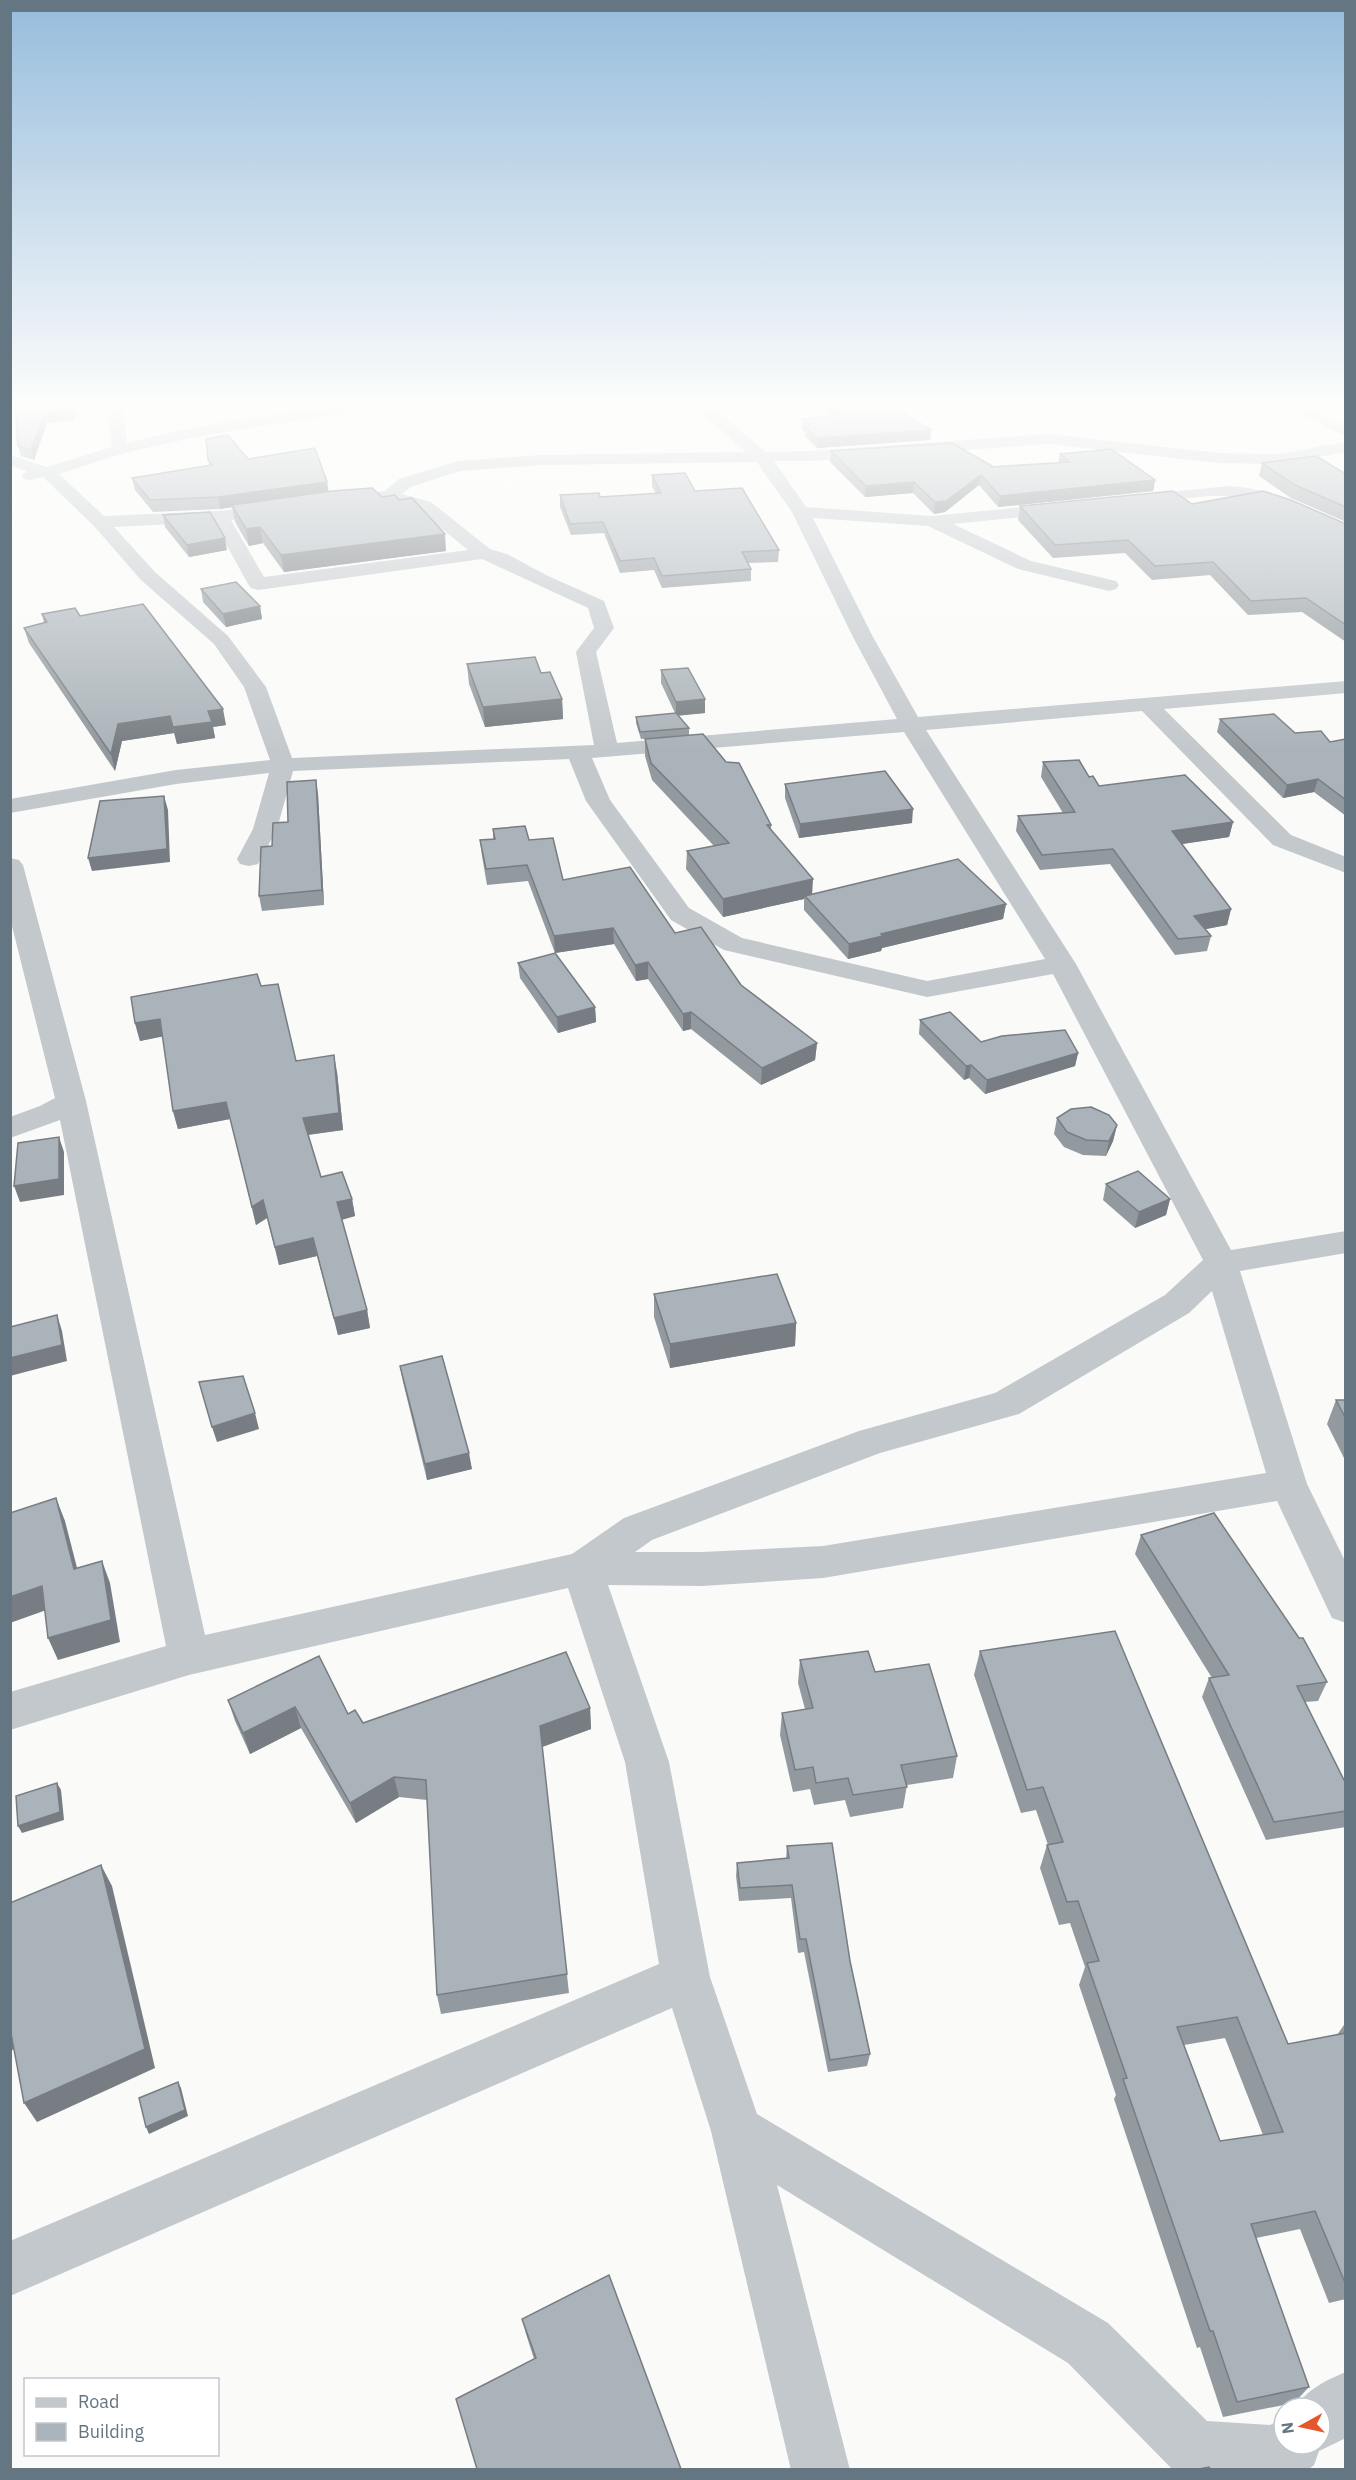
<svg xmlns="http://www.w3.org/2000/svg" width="1356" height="2480" font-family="'IBM Plex Sans',sans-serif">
	<rect width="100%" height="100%" fill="#fafaf8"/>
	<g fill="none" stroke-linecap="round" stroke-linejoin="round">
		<!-- minor -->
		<g fill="#c3c8cc" fill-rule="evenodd">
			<path d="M 106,404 L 122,404 L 127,443 C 215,422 305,404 395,404 L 388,409 C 301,420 214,431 129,452 C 105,458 82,467 59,474 L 104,516 L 220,511 L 277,503 L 283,504 L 286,508 L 283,512 L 231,520 L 264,577 L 468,550 L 419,510 L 389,501 L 370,501 L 367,497 L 370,493 L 385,491 L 399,479 L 458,461 L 541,455 L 746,452 L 691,404 L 708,404 L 766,452 L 811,451 L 1048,434 L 1219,453 L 1278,454 L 1346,442 L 1346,452 L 1278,464 L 1219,463 L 1048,444 L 811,461 L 774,461 L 806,507 L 932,516 L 1064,503 L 1070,504 L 1073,508 L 1070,512 L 1064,513 L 953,524 L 1031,561 L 1116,581 L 1119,585 L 1116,589 L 1109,591 L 1018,569 L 928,526 L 813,518 L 873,637 L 918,717 L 1346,681 L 1346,693 L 1164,709 L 1291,835 L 1346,857 L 1346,873 L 1273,845 L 1142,711 L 926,730 L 1076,964 L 1231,1250 L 1346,1231 L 1346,1253 L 1240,1271 L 1307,1484 L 1346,1563 L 1346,1623 L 1332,1618 L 1277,1501 L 823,1578 L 702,1586 L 608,1585 L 669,1762 L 710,1977 L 757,2114 L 1108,2323 L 1207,2421 L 1270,2425 L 1284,2418 L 1284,2444 L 1320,2444 L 1320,2408 L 1297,2408 C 1304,2390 1329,2379 1346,2372 L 1346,2438 L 1319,2451 L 1314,2465 L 1308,2470 L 1173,2470 L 1068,2363 L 777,2185 L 850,2470 L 791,2470 L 711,2131 L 672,2008 L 10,2296 L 10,2241 L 659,1964 L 625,1762 L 568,1588 L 189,1675 L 10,1730 L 10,1692 L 166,1646 L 60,1120 L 10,1138 L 10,1117 L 40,1106 L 55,1098 L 10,918 L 10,858 L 19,860 L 23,865 L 86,1101 L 205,1635 L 572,1554 L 624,1518 L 859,1431 L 995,1393 L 1165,1295 L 1203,1260 L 1053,974 L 927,997 L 724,950 L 671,920 L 586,801 L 569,759 L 293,771 L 277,829 L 258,864 L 249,866 L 240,864 L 237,859 L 253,829 L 269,773 L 176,784 L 10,813 L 10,799 L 176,770 L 270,760 L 244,687 L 214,644 L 141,580 L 94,526 L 43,477 L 30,480 L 24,479 L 22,475 L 27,471 L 10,466 L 10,455 L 47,467 L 112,447 ZM 757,462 L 792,512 L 853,637 L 897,719 L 617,743 L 596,652 L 614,628 L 604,601 L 546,575 L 507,554 L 490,549 L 431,502 L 402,494 L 411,487 L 460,471 L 541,465 ZM 214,522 L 248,584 L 251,588 L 258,590 L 482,559 L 588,608 L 594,628 L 576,652 L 594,745 L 292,758 L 266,687 L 228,636 L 155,572 L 114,527 ZM 904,732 L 1045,959 L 927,981 L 742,938 L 689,908 L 610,800 L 592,758 ZM 1212,1291 L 1266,1473 L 823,1546 L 702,1552 L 635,1552 L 652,1540 L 880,1453 L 1019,1414 L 1189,1313 Z"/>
			<path d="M 1281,404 L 1301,404 L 1346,426 L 1346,437 Z"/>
			<path d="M 1229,486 C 1271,488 1308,507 1346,525 L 1346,537 C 1317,530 1290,510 1261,501 C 1222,489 1176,501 1137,505 L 1131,504 L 1128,500 L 1131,496 L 1137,495 Z"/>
		</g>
	</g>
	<!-- wall -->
	<g fill="#929a9f" fill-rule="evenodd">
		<path d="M 15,404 L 79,415 L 74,415 L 75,420 L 47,423 L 34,460 L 21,456 L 18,446 Z"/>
		<path d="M 817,404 L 887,404 L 899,414 L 931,430 L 930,440 L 817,448 L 805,436 L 805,432 L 802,429 L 802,419 L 832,416 Z"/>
		<path d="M 206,439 L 248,459 L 328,492 L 446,551 L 284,572 L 263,543 L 249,546 L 235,522 L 232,507 L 220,509 L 153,512 L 135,490 L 132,478 L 209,465 Z"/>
		<path d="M 831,451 L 992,466 L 991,467 L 1058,463 L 1060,454 L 1155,480 L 1153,491 L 998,507 L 979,485 L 945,512 L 934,514 L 913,493 L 865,497 L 830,462 Z"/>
		<path d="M 1262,463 L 1346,472 L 1346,522 L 1291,498 L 1259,476 Z"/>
		<path d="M 652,475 L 695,491 L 779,550 L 778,562 L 748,563 L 751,569 L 751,581 L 662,588 L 654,570 L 620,573 L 604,533 L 571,535 L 560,507 L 560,495 L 600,497 L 656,494 L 652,486 Z"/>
		<path d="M 1192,504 L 1346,524 L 1346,642 L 1302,612 L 1248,615 L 1210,575 L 1152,580 L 1125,553 L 1053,558 L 1018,520 L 1020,506 Z"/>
		<path d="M 163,515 L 227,550 L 189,557 L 165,527 Z"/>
		<path d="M 201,589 L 260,606 L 262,619 L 226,627 L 203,602 Z"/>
		<path d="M 42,614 L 80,616 L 226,725 L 213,727 L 215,738 L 177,744 L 174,733 L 122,741 L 115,771 L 29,643 L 24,628 L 44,623 Z"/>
		<path d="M 467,664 L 541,673 L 562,699 L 563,719 L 485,727 L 469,684 Z"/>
		<path d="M 661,670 L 705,699 L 705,713 L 678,715 L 689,728 L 689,735 L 641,739 L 636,723 L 636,717 L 675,713 L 661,683 Z"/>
		<path d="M 1220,719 L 1295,733 L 1330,742 L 1346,739 L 1346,816 L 1314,792 L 1283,798 L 1217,732 Z"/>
		<path d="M 645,739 L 771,825 L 771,831 L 812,894 L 1006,904 L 1003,919 L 882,948 L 881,951 L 848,959 L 804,910 L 804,899 L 723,917 L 686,869 L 687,851 L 714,846 L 652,780 L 645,756 Z"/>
		<path d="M 1043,762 L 1089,777 L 1099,786 L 1233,822 L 1229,837 L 1182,844 L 1231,909 L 1227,925 L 1205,929 L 1211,936 L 1207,951 L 1175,955 L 1110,864 L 1040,870 L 1016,831 L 1018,816 L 1063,813 L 1041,777 Z"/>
		<path d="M 785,784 L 912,823 L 799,838 L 785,798 Z"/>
		<path d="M 318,794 L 324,905 L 262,911 L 259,896 L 272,846 Z"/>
		<path d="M 493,829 L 529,840 L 563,880 L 675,933 L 741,985 L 817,1043 L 815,1060 L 761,1085 L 691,1029 L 683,1031 L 648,979 L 636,981 L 614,944 L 555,953 L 528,881 L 487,885 L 482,856 L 480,840 L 493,839 Z"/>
		<path d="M 518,963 L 595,1007 L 596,1022 L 558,1033 L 520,978 Z"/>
		<path d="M 261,986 L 296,1061 L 337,1072 L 343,1130 L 308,1135 L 321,1177 L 352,1199 L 355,1216 L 342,1220 L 367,1310 L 370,1328 L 338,1335 L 317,1256 L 279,1265 L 267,1218 L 256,1225 L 230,1119 L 178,1129 L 173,1111 L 163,1036 L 140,1041 L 135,1023 Z"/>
		<path d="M 920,1020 L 981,1042 L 1078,1053 L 1075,1066 L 985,1094 L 969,1078 L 964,1080 L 919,1034 Z"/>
		<path d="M 1057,1118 L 1117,1125 L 1113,1141 L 1106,1156 L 1083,1155 L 1064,1147 L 1054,1134 Z"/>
		<path d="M 1106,1184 L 1170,1199 L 1166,1215 L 1135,1228 L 1103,1200 Z"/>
		<path d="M 654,1294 L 796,1323 L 795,1346 L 670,1368 L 654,1317 Z"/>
		<path d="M 400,1366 L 472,1469 L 427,1480 L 403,1382 Z"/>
		<path d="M 1336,1400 L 1346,1400 L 1346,1462 L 1327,1424 Z"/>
		<path d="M 1141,1535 L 1327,1682 L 1318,1701 L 1305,1702 L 1346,1784 L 1346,1827 L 1266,1840 L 1202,1697 L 1209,1678 L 1212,1678 L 1135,1554 Z"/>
		<path d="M 980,1651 L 1288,2044 L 1337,2035 L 1346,2022 L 1346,2299 L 1329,2303 L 1300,2229 L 1256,2238 L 1309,2387 L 1294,2403 L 1223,2417 L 1200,2347 L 1197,2348 L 1114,2099 L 1116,2095 L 1079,1985 L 1085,1967 L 1070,1923 L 1059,1925 L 1040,1868 L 1047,1845 L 1048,1845 L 1036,1810 L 1021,1813 L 974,1675 ZM 1225,2038 L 1263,2135 L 1220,2141 L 1184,2045 Z"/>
		<path d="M 800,1660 L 875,1672 L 957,1756 L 953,1778 L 907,1785 L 903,1808 L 850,1817 L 845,1800 L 814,1805 L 810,1789 L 793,1792 L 780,1735 L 782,1713 L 805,1709 L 798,1683 Z"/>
		<path d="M 228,1700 L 348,1714 L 363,1723 L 590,1708 L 591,1729 L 542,1747 L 569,1993 L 441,2014 L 437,1995 L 427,1800 L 399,1797 L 356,1823 L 301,1728 L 250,1754 L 235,1721 Z"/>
		<path d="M 787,1846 L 850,1961 L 870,2054 L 867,2066 L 828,2072 L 804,1952 L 798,1953 L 791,1898 L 739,1901 L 736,1876 L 737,1863 L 786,1859 Z"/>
		<path d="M 522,2319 L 681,2469 L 534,2359 L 526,2334 Z"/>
	</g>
	<!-- shaded-wall -->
	<g fill="#777d82">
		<path d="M 77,404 L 79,415 L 74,415 L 75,420 L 47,423 L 34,460 L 31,450 L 45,413 Z"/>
		<path d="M 931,430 L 930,440 L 817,448 L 817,438 Z"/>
		<path d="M 981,475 L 979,485 L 945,512 L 934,514 L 935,502 Z"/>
		<path d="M 1155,480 L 1153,491 L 998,507 L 1000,496 Z"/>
		<path d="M 327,482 L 329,493 L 220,509 L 218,497 Z"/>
		<path d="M 914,482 L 913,493 L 865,497 L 866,486 Z"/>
		<path d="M 260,527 L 263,543 L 249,546 L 246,529 Z"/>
		<path d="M 445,534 L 446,551 L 284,572 L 281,555 Z"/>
		<path d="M 225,538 L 227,550 L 189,557 L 187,545 Z"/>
		<path d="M 260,606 L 262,619 L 226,627 L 223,614 Z"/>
		<path d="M 562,699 L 563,719 L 485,727 L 483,707 Z"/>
		<path d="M 705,699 L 705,713 L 676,716 L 676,702 Z"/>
		<path d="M 223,709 L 226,725 L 213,727 L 215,738 L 177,744 L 173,727 L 208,711 Z"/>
		<path d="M 170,716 L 174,733 L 122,741 L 115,771 L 111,754 L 118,724 Z"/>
		<path d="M 1318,779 L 1314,792 L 1283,798 L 1287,785 Z"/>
		<path d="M 316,780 L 318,794 L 324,905 L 322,890 Z"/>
		<path d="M 164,796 L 168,810 L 170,862 L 92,871 L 88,858 Z"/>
		<path d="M 913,809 L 912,823 L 799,838 L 800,824 Z"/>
		<path d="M 1233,822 L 1229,837 L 1169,846 L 1172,831 Z"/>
		<path d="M 813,879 L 812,897 L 805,896 L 804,899 L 723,917 L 723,899 Z"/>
		<path d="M 1006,904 L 1003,919 L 882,948 L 881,951 L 848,959 L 849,944 L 881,934 Z"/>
		<path d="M 1231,909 L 1227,925 L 1191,932 L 1194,916 Z"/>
		<path d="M 613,928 L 614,944 L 555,953 L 554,936 Z"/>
		<path d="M 648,962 L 648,979 L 636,981 L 635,965 Z"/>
		<path d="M 595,1007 L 596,1022 L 558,1033 L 557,1017 Z"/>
		<path d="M 691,1012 L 691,1029 L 683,1031 L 683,1014 Z"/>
		<path d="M 160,1019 L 165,1036 L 140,1041 L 135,1023 Z"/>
		<path d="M 817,1043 L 815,1060 L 761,1085 L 762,1068 Z"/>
		<path d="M 1078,1053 L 1075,1066 L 985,1094 L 987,1080 Z"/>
		<path d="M 334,1055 L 337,1072 L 343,1130 L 306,1135 L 303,1118 Z"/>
		<path d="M 971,1065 L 969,1078 L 964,1080 L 966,1066 Z"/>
		<path d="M 226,1102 L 230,1119 L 178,1129 L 173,1111 Z"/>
		<path d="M 1117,1125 L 1113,1141 L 1106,1156 L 1109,1141 Z"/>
		<path d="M 59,1137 L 64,1152 L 64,1195 L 20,1202 L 14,1186 Z"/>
		<path d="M 352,1199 L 355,1216 L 340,1220 L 337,1202 Z"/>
		<path d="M 1170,1199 L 1166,1215 L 1135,1228 L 1139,1212 Z"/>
		<path d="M 263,1200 L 267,1218 L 256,1225 L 252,1207 Z"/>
		<path d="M 313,1238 L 317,1256 L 279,1265 L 275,1247 Z"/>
		<path d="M 367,1310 L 370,1328 L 338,1335 L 334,1318 Z"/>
		<path d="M 57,1315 L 62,1331 L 67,1361 L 10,1376 L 10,1358 Z"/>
		<path d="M 796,1323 L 795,1346 L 670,1368 L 670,1344 Z"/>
		<path d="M 255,1413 L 259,1429 L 217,1442 L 212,1427 Z"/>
		<path d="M 469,1453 L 472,1469 L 427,1480 L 425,1464 Z"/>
		<path d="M 56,1498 L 65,1521 L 83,1591 L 74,1569 Z"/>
		<path d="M 102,1561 L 110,1583 L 120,1642 L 58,1660 L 48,1638 Z"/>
		<path d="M 42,1586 L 52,1608 L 10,1623 L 10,1597 Z"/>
		<path d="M 295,1707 L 301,1728 L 250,1754 L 243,1733 Z"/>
		<path d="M 590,1708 L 591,1729 L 542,1747 L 540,1726 Z"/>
		<path d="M 394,1777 L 399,1797 L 356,1823 L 350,1803 Z"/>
		<path d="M 57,1783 L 61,1790 L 64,1820 L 22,1833 L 18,1826 Z"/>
		<path d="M 101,1865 L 112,1886 L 155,2068 L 37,2122 L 24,2103 Z"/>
		<path d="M 10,2026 L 23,2045 L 10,2051 Z"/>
		<path d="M 178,2082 L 181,2088 L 188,2116 L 149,2134 L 146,2127 Z"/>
	</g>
	<!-- building -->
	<g fill="#aab3b9" stroke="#777d82" stroke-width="1.5" fill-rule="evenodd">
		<path d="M 15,404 L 77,404 L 77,405 L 72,405 L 72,410 L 45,413 L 31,450 L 18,446 Z"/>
		<path d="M 830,404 L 887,404 L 899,414 L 903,413 L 931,430 L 817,438 L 805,426 L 810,425 L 802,419 L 843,415 Z"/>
		<path d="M 228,435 L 248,459 L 315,448 L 327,482 L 218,497 L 150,500 L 132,478 L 212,465 L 208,460 L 206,439 Z"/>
		<path d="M 952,443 L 992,466 L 990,467 L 1070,462 L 1060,454 L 1111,449 L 1155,480 L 1000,496 L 981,475 L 946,501 L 935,502 L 914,482 L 866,486 L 831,451 Z"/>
		<path d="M 1316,456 L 1344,473 L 1346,472 L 1346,507 L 1295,485 L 1262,463 Z"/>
		<path d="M 685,473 L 695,491 L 742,488 L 779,550 L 742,552 L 751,569 L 662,576 L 654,558 L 620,561 L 603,522 L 570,524 L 560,495 L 599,493 L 600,497 L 661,493 L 652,475 Z"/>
		<path d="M 372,488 L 382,497 L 395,495 L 399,500 L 412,498 L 445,534 L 281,555 L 260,527 L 246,529 L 232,505 L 332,491 Z"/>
		<path d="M 1173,491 L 1192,504 L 1263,491 L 1291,500 L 1346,524 L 1346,625 L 1306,598 L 1251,601 L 1213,562 L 1155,566 L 1128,540 L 1055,545 L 1020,506 Z"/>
		<path d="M 210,512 L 225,538 L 187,545 L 163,515 Z"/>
		<path d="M 236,582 L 260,606 L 223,614 L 201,589 Z"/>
		<path d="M 143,604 L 223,709 L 208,711 L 212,722 L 173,727 L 170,716 L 118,724 L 111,754 L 24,628 L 47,622 L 42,614 L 75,608 L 80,616 Z"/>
		<path d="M 535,657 L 541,673 L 550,672 L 562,699 L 483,707 L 467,664 Z"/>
		<path d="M 688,668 L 705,699 L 676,702 L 661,670 Z"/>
		<path d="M 676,713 L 689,728 L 640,732 L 636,717 Z"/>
		<path d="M 1274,714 L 1295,733 L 1321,731 L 1330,742 L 1346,739 L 1346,800 L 1318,779 L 1287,785 L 1220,719 Z"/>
		<path d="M 703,734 L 726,762 L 739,763 L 771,825 L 767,825 L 813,879 L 723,899 L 687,851 L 729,843 L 651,763 L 645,739 Z"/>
		<path d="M 1079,760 L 1089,777 L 1093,776 L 1099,786 L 1185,775 L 1233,822 L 1172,831 L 1231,909 L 1194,916 L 1211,936 L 1178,939 L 1113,849 L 1042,855 L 1018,816 L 1075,812 L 1043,762 Z"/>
		<path d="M 885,771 L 913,809 L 800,824 L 785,784 Z"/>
		<path d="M 316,780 L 322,890 L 259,896 L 261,847 L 272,846 L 273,823 L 288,822 L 287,782 Z"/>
		<path d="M 164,796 L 167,849 L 88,858 L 100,801 Z"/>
		<path d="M 525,826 L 529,840 L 553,838 L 563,880 L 630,867 L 675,933 L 701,927 L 741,985 L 817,1043 L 762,1068 L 691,1012 L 683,1014 L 648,962 L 635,965 L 613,928 L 554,936 L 527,865 L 486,869 L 480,840 L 495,839 L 493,829 Z"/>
		<path d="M 958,859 L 1006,904 L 881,934 L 883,936 L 849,944 L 805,896 Z"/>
		<path d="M 555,953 L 595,1007 L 557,1017 L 518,963 Z"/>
		<path d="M 257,974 L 261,986 L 278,984 L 296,1061 L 334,1055 L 339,1113 L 303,1118 L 321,1177 L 342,1172 L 352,1199 L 337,1202 L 367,1310 L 334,1318 L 313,1238 L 275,1247 L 263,1200 L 252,1207 L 226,1102 L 173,1111 L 160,1019 L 135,1023 L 131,997 Z"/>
		<path d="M 950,1012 L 981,1042 L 1002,1036 L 1065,1030 L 1078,1053 L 987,1080 L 971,1065 L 966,1066 L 920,1020 Z"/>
		<path d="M 1091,1107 L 1109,1115 L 1117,1125 L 1109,1141 L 1086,1140 L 1067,1132 L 1057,1118 L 1071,1109 Z"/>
		<path d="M 59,1137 L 59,1179 L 14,1186 L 18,1143 Z"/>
		<path d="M 1138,1171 L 1170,1199 L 1139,1212 L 1106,1184 Z"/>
		<path d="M 777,1274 L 796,1323 L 670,1344 L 654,1294 Z"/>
		<path d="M 57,1315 L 62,1345 L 10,1358 L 10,1327 Z"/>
		<path d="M 442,1356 L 469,1453 L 425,1464 L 400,1366 Z"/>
		<path d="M 243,1376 L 255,1413 L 212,1427 L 199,1382 Z"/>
		<path d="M 1336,1400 L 1346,1400 L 1346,1419 Z"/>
		<path d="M 56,1498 L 74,1569 L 102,1561 L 111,1620 L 48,1638 L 42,1586 L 10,1597 L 10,1513 Z"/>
		<path d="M 1214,1513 L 1299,1638 L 1303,1638 L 1327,1682 L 1297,1686 L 1346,1784 L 1346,1811 L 1274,1822 L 1209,1678 L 1229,1675 L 1141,1535 Z"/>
		<path d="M 1115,1631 L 1288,2044 L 1346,2033 L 1346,2285 L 1315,2211 L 1251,2224 L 1309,2387 L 1237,2402 L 1213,2331 L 1210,2331 L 1123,2079 L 1127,2078 L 1087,1963 L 1099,1961 L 1078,1901 L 1067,1902 L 1047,1845 L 1063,1842 L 1043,1787 L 1027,1790 L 980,1651 ZM 1237,2017 L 1283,2132 L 1220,2141 L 1177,2027 Z"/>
		<path d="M 868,1651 L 875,1672 L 929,1664 L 957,1756 L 901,1765 L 907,1787 L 853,1795 L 848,1778 L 816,1783 L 813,1767 L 795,1770 L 782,1713 L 813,1708 L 800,1660 Z"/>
		<path d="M 566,1652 L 590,1708 L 540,1726 L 567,1974 L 437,1995 L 426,1780 L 394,1777 L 350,1803 L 295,1707 L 243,1733 L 228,1700 L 319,1656 L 348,1714 L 355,1710 L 363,1723 Z"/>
		<path d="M 57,1783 L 60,1812 L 18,1826 L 16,1796 Z"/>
		<path d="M 832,1843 L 850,1961 L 870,2054 L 830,2060 L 806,1939 L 800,1939 L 792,1885 L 740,1888 L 737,1863 L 789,1858 L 787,1846 Z"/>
		<path d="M 101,1865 L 145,2049 L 24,2103 L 10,2028 L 10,1903 Z"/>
		<path d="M 178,2082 L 185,2110 L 146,2127 L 139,2098 Z"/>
		<path d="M 609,2275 L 681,2469 L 477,2469 L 456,2399 L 536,2358 L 522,2319 Z"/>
		<path d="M 1209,2467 L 1210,2469 L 1199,2469 Z"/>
	</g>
	<!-- sky -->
	<linearGradient id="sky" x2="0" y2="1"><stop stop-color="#96bcdc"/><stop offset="0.54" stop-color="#fdfdfc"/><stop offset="1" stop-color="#fdfdfc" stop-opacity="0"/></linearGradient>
	<rect width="1356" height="751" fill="url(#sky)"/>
	<!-- border -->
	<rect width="1356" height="2480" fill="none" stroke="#657683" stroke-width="24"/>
	<!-- legend -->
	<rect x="24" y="2378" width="195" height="78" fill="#ffffff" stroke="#c1c8cd" stroke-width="1.5"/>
	<rect x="36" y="2398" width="30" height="9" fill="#c3c8cc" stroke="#c1c8cd" stroke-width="1.5"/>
	<text x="78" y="2408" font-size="18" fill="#657683">Road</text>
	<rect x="36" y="2423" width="30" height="18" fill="#aab3b9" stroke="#c1c8cd" stroke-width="1.5"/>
	<text x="78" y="2438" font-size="18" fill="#657683">Building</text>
	<!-- north arrow -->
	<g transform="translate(1302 2426) rotate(262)"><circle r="28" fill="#ffffff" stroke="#c1c8cd" stroke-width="1.5"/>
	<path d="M0-4.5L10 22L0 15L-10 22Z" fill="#e4572e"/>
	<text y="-9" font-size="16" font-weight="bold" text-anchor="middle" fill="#657683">N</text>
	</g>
</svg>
